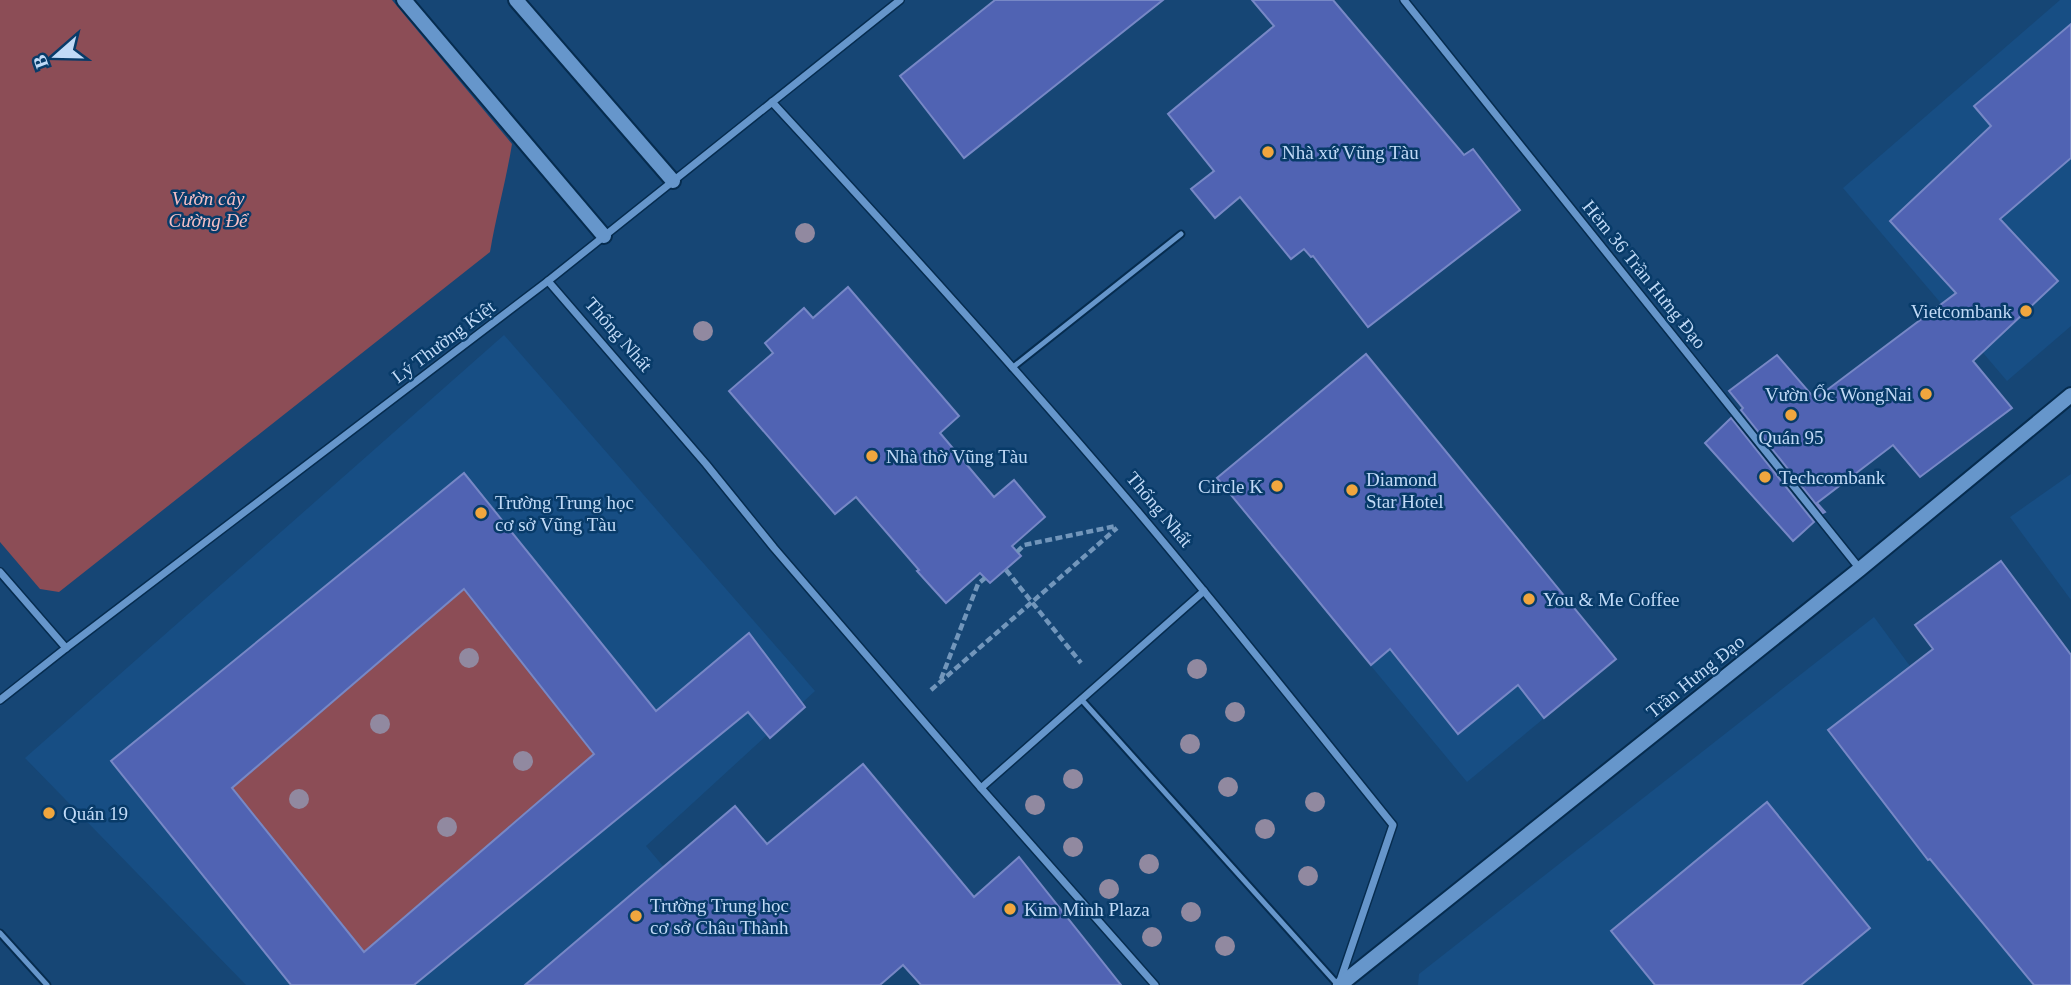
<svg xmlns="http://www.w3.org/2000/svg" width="2071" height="985" font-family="'Times New Roman',serif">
	<rect width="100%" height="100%" fill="#164675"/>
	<!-- built -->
	<g fill="#174e84">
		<path d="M 2060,0 L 2071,0 L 2071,326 L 2007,381 L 1843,188 Z"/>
		<path d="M 504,335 L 815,691 L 646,846 L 764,985 L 246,985 L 25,758 Z"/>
		<path d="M 2071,474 L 2071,600 L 2010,517 Z"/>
		<path d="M 1443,540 L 1571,696 L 1467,782 L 1338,626 Z"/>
		<path d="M 1874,617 L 2011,804 L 2071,985 L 1418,985 L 1419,974 Z"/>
	</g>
	<!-- green -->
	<g fill="#8c4d56">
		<path d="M 0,0 L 392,0 L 512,144 C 506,181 496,216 490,252 L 59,592 L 40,589 L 0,542 Z"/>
		<path d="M 464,589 L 594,754 L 364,952 L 232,788 Z"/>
	</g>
	<!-- building -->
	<g fill="#5063b3" stroke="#7788c6" stroke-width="2" fill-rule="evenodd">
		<path d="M 995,0 L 1163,0 L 964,158 L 900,76 Z"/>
		<path d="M 1252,0 L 1333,0 L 1464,155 L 1473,149 L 1520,210 L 1368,327 L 1313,256 L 1311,257 L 1304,249 L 1291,259 L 1240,197 L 1215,218 L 1191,189 L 1214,171 L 1168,114 L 1274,26 Z"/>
		<path d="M 2071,24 L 2071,158 L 2000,219 L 2058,281 L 1973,361 L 2012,408 L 1920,477 L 1893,445 L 1817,503 L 1825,512 L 1823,513 L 1741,410 L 1743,408 L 1729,391 L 1777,355 L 1815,399 L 1956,293 L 1890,221 L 1991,126 L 1974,106 Z"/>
		<path d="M 848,287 L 959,416 L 940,433 L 994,497 L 1014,480 L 1045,517 L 1012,546 L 1021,556 L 990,583 L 980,573 L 946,603 L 917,571 L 919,570 L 856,497 L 835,514 L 729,391 L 773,353 L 765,343 L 804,308 L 813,318 Z"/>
		<path d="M 1366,354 L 1616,659 L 1544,718 L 1518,685 L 1458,734 L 1390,649 L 1371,665 L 1217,478 Z"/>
		<path d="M 1731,418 L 1814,522 L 1793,541 L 1705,443 Z"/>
		<path d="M 464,473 L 656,711 L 749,633 L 805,707 L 770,738 L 748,712 L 414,985 L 291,985 L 111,761 ZM 464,589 L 594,754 L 364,952 L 232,788 Z"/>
		<path d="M 2001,561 L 2071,655 L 2071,985 L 2034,985 L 1930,859 L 1928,860 L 1828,730 L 1933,649 L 1915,625 Z"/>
		<path d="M 863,764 L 974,897 L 1019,857 L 1121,985 L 921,985 L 903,965 L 880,985 L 525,985 L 735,806 L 767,844 Z"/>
		<path d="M 1767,802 L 1870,928 L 1801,985 L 1655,985 L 1611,931 Z"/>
	</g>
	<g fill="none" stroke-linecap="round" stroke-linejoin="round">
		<defs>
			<g id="lane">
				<path d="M 1012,368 L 1181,234"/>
				<path d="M 1081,699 L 1338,985"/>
				<path d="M 0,933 L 47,985"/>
			</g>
			<g id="street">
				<path d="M 1404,0 L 1860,569"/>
				<path d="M 772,102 C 897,237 1020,373 1139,513 C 1226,616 1309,721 1393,825 L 1340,981"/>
				<path d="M 548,281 L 706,464 L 774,548 L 981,788 L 1155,985"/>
				<path d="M 0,572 L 66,648"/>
				<path d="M 0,700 L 66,648 L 548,281 L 900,0"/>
				<path d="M 981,788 L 1204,591"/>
			</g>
			<g id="secondary">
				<path d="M 404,0 L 604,236"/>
				<path d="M 516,0 L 673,181"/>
				<path d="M 1340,985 L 1860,569 L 2071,395"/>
			</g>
		</defs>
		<!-- lane casing -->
		<use href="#lane" stroke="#062c4f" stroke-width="9"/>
		<!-- street casing -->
		<use href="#street" stroke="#062c4f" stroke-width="10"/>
		<!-- secondary casing -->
		<use href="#secondary" stroke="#062c4f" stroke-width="18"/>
		<!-- path -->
		<g stroke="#7296bb" stroke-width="4.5" stroke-dasharray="7 3.5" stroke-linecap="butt">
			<path d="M 1017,552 L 1024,545 L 1116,526"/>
			<path d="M 1006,570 L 1081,663"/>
			<path d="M 941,679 L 978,584 L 985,578"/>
			<path d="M 931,690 L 1117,528"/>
		</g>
		<!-- lane -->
		<use href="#lane" stroke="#6696cb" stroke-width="5"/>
		<!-- street -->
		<use href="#street" stroke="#6696cb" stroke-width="7"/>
		<!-- secondary -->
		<use href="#secondary" stroke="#6696cb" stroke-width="14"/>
	</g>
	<!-- trees -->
	<g fill="#9189a0">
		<circle cx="805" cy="233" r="10"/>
		<circle cx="703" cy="331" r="10"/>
		<circle cx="469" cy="658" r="10"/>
		<circle cx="1197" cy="669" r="10"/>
		<circle cx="1235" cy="712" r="10"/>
		<circle cx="380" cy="724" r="10"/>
		<circle cx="1190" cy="744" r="10"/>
		<circle cx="523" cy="761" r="10"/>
		<circle cx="1073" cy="779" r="10"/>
		<circle cx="1228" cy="787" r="10"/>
		<circle cx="299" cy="799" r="10"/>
		<circle cx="1315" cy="802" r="10"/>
		<circle cx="1035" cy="805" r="10"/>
		<circle cx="447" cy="827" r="10"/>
		<circle cx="1265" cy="829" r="10"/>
		<circle cx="1073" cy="847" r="10"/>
		<circle cx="1149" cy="864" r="10"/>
		<circle cx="1308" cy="876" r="10"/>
		<circle cx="1109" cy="889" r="10"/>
		<circle cx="1191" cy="912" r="10"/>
		<circle cx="1152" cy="937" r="10"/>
		<circle cx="1225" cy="946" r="10"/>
	</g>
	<!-- markers -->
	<g fill="#f0a63e" stroke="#083b69" stroke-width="2.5">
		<circle cx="1268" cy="152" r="7"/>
		<circle cx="2026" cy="311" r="7"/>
		<circle cx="1926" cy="394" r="7"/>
		<circle cx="1791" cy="415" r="7"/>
		<circle cx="872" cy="456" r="7"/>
		<circle cx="1765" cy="477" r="7"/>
		<circle cx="1277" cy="486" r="7"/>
		<circle cx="1352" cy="490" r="7"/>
		<circle cx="481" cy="513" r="7"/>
		<circle cx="1529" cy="599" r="7"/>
		<circle cx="49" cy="813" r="7"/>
		<circle cx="1010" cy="909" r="7"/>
		<circle cx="636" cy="916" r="7"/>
	</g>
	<g text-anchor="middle" stroke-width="5" stroke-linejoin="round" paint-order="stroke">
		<!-- poi labels -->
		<g font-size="19" fill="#c1daf7" stroke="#083b69" text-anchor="start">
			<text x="1282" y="159">Nhà xứ Vũng Tàu</text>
			<text x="2012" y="318" text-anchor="end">Vietcombank</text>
			<text x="1912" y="401" text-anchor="end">Vườn Ốc WongNai</text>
			<text x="1791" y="444" text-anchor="middle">Quán 95</text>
			<text x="886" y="463">Nhà thờ Vũng Tàu</text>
			<text x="1779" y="484">Techcombank</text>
			<text x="1366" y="486">Diamond<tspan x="1366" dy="22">Star Hotel</tspan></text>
			<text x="1263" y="493" text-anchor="end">Circle K</text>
			<text x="495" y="509">Trường Trung học<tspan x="495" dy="22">cơ sở Vũng Tàu</tspan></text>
			<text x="1543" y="606">You &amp; Me Coffee</text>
			<text x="63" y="820">Quán 19</text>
			<text x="650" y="912">Trường Trung học<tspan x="650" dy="22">cơ sở Châu Thành</tspan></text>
			<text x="1024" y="916">Kim Minh Plaza</text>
		</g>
		<!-- park labels -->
		<g font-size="19" font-style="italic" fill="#f5bfc4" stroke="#083b69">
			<text x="208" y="205">Vườn cây<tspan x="208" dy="22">Cường Để</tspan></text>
		</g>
		<!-- street labels -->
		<g font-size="19" fill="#c1daf7" stroke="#083b69">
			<text transform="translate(1645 274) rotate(51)" y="7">Hẻm 36 Trần Hưng Đạo</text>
			<text transform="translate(619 334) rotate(49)" y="7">Thống Nhất</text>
			<text transform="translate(443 341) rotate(-37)" y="7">Lý Thường Kiệt</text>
			<text transform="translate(1160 509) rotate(50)" y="7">Thống Nhất</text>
			<text transform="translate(1695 676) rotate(-39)" y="7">Trần Hưng Đạo</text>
		</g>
	</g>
	<!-- north arrow -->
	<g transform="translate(56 56) rotate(250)" stroke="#083b69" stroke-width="5" paint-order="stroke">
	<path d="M0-5L12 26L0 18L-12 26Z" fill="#c1daf7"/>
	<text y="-10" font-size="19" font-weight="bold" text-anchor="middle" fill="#c1daf7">B</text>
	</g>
</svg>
